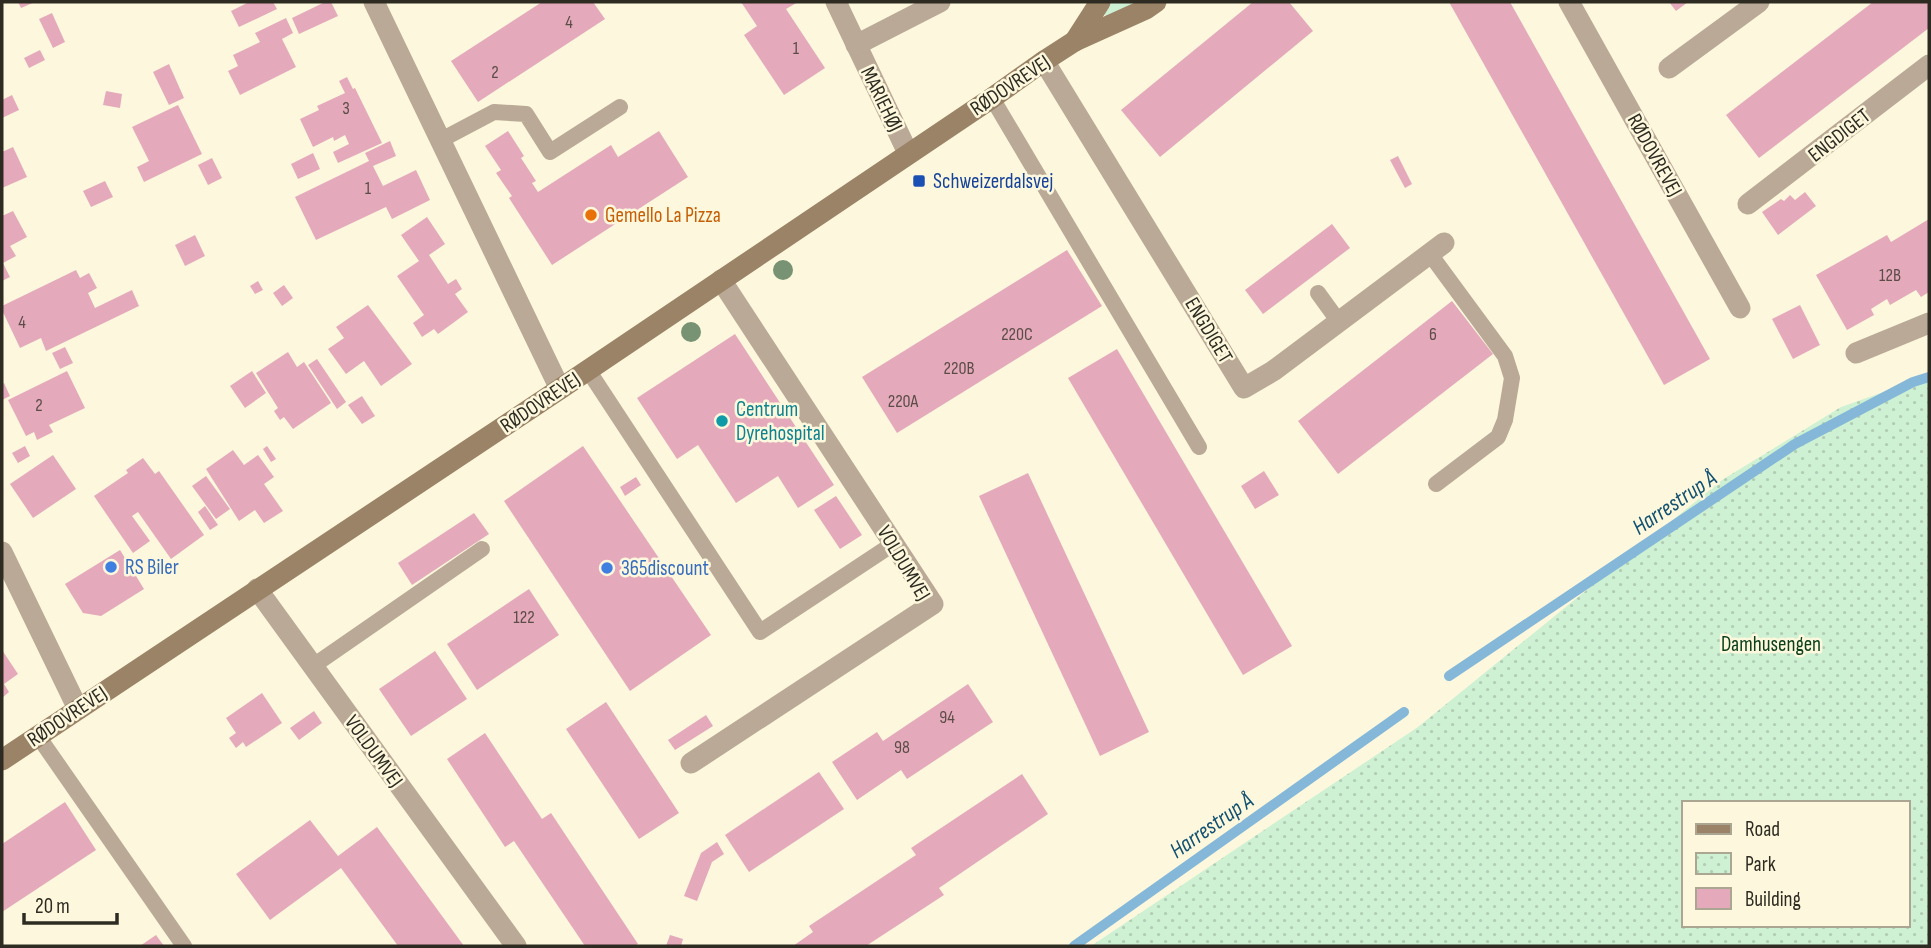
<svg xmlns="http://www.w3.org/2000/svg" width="1931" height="948" font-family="'Sofia Sans Condensed',sans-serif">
	<defs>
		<pattern id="grass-tufts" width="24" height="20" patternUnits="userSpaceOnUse" patternTransform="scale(1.75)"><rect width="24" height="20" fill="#cef0d3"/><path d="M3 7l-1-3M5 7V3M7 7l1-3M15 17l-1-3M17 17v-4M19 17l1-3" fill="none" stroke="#b1ceb5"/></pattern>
		<pattern id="park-dots" width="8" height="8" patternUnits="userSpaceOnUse" patternTransform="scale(1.75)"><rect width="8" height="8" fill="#cef0d3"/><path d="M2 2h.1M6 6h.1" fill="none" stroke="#b1ceb5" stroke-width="1.8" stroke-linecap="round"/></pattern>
	</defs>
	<rect width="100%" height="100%" fill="#fdf8dd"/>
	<!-- grass -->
	<path fill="url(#grass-tufts)" d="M 1107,2 L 1137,2 L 1107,18 L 1102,11 Z"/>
	<!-- park -->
	<path fill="url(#park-dots)" fill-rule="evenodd" d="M 1929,376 L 1929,946 L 1091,946 L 1418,727 L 1722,480 L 1841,407 ZM 1684,803 L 1908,803 L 1908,925 L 1684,925 Z"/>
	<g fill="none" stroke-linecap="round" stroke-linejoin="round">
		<!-- stream -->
		<g stroke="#84b7d8" stroke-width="10">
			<path d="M 1449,676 L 1795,444 L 1913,382 L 1929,377"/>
			<path d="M 1074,946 L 1404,712"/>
		</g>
	</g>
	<!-- building -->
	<g fill="#e4aabb">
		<path d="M 18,2 L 35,2 L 21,8 Z"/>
		<path d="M 249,2 L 273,2 L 277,9 L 239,27 L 231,11 Z"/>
		<path d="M 325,2 L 331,2 L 338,16 L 299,34 L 292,18 Z"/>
		<path d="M 542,2 L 593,2 L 605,19 L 478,102 L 451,61 Z"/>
		<path d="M 741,2 L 798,2 L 786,9 L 825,68 L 784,95 L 744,35 L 757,26 Z"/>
		<path d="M 1253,2 L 1289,2 L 1313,31 L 1160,157 L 1121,110 Z"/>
		<path d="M 1449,2 L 1510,2 L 1710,359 L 1664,385 Z"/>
		<path d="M 1669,2 L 1688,2 L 1676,11 Z"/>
		<path d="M 1873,2 L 1929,2 L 1929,28 L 1759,158 L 1726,115 Z"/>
		<path d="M 52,13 L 65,42 L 53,48 L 39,19 Z"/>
		<path d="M 286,18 L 293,33 L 282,39 L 296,67 L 240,95 L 228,71 L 238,66 L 233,55 L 260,42 L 255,33 Z"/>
		<path d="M 40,50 L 45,60 L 29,68 L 24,58 Z"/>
		<path d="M 169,64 L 184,98 L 169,105 L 153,72 Z"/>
		<path d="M 347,77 L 353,89 L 355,88 L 382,143 L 338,163 L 333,152 L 349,144 L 345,135 L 334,141 L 333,137 L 313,147 L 300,119 L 319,110 L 317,106 L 345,93 L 339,81 Z"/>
		<path d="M 106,91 L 122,94 L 120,108 L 103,105 Z"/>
		<path d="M 12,95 L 19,110 L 2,118 L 2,100 Z"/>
		<path d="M 178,105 L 202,154 L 144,182 L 137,167 L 149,161 L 132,127 Z"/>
		<path d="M 508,131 L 524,156 L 521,158 L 536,181 L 532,183 L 538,192 L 611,145 L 618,157 L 659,131 L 688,177 L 552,265 L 509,198 L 512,196 L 496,173 L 501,170 L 485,146 Z"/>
		<path d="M 390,141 L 396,156 L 373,166 L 383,186 L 416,170 L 430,200 L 392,219 L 386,207 L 316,240 L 295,197 L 369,161 L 365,153 Z"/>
		<path d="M 13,147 L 27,177 L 2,188 L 2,152 Z"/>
		<path d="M 313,153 L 320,169 L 298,179 L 291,164 Z"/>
		<path d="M 1398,156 L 1412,184 L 1405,188 L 1390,160 Z"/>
		<path d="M 212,158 L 222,178 L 208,185 L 198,165 Z"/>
		<path d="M 105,181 L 113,197 L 91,207 L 83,191 Z"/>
		<path d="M 1805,192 L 1816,206 L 1778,235 L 1762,212 L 1781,199 L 1784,201 L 1790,195 L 1795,200 Z"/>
		<path d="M 13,211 L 27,237 L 10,246 L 16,256 L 3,263 L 10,277 L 2,281 L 2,216 Z"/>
		<path d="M 427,217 L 445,244 L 429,255 L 448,284 L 456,279 L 462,289 L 455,294 L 468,312 L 438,334 L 434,329 L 422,337 L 413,323 L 424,315 L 397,276 L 419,261 L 401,235 Z"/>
		<path d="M 1929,219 L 1929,292 L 1921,297 L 1916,290 L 1890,305 L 1887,299 L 1871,309 L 1874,315 L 1847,330 L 1816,275 L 1887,235 L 1891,242 Z"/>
		<path d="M 1332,224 L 1350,248 L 1263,314 L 1245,290 Z"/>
		<path d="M 195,235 L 205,256 L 185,266 L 175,245 Z"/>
		<path d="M 1067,250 L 1102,306 L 897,433 L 862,377 Z"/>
		<path d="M 76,270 L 80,278 L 89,273 L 97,288 L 88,293 L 95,308 L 132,290 L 139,306 L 46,351 L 41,338 L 20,348 L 2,310 L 2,306 Z"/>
		<path d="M 258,281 L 263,290 L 255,294 L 250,286 Z"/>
		<path d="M 284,285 L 293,298 L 282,306 L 273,293 Z"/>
		<path d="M 1452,301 L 1493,354 L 1338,474 L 1298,421 Z"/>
		<path d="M 368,305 L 412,364 L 381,386 L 364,361 L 346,374 L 328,349 L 344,338 L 336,327 Z"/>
		<path d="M 1800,305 L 1820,345 L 1793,359 L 1772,319 Z"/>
		<path d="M 735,334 L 834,485 L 798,508 L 778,476 L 736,503 L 698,445 L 677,459 L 637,398 Z"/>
		<path d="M 65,347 L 73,363 L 60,369 L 52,353 Z"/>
		<path d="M 1117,349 L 1292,646 L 1243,675 L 1068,378 Z"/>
		<path d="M 288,352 L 297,367 L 304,362 L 331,403 L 293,429 L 284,417 L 280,420 L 274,411 L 278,408 L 256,373 Z"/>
		<path d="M 317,359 L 346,402 L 337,409 L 308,365 Z"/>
		<path d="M 67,371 L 85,408 L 49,425 L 53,432 L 37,440 L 34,432 L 26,436 L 8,400 Z"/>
		<path d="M 252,371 L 266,393 L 245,408 L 230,386 Z"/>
		<path d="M 4,383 L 10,396 L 2,400 L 2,384 Z"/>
		<path d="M 362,396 L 375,416 L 362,424 L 348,405 Z"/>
		<path d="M 25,446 L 30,456 L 18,463 L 12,453 Z"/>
		<path d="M 267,446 L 276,459 L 271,462 L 263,449 Z"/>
		<path d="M 583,446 L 711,635 L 630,691 L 504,501 Z"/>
		<path d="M 233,450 L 244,465 L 258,455 L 274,477 L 264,484 L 283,511 L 264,523 L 255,510 L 239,521 L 206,469 Z"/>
		<path d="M 53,455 L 76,489 L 33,518 L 10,484 Z"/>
		<path d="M 143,458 L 155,474 L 159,471 L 204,535 L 171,559 L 138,512 L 132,516 L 150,541 L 133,553 L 94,496 L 128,473 L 126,470 Z"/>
		<path d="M 1264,471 L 1279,495 L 1255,509 L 1241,486 Z"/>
		<path d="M 1028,473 L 1149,732 L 1100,756 L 979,496 Z"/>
		<path d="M 206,476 L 230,509 L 216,519 L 192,486 Z"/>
		<path d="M 636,477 L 641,485 L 625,496 L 620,487 Z"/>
		<path d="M 836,496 L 862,535 L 840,549 L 814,510 Z"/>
		<path d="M 205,506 L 218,525 L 210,530 L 198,512 Z"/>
		<path d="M 474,513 L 489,534 L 412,585 L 398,563 Z"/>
		<path d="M 120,550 L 144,589 L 101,616 L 83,613 L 65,584 Z"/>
		<path d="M 529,589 L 559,635 L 477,690 L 447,644 Z"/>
		<path d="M 2,650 L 18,674 L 4,684 L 9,692 L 2,698 Z"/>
		<path d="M 435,651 L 467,699 L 411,736 L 379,689 Z"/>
		<path d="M 968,684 L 993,722 L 907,779 L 901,770 L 857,800 L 832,762 L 877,732 L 883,741 Z"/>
		<path d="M 262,693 L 282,723 L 246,747 L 243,742 L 236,748 L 229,738 L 236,733 L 226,718 Z"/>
		<path d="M 606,702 L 679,813 L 639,839 L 566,729 Z"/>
		<path d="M 314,711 L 322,723 L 299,740 L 290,728 Z"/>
		<path d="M 706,715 L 713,726 L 675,750 L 668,740 Z"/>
		<path d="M 485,733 L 542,819 L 551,813 L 638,944 L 634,946 L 585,946 L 514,841 L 505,847 L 447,759 Z"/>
		<path d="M 819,772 L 844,809 L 749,872 L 725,835 Z"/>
		<path d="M 1022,774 L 1048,814 L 939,888 L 944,895 L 866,946 L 793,946 L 813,932 L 809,926 L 916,855 L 911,848 Z"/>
		<path d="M 65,802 L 96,850 L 2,912 L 2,844 Z"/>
		<path d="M 310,820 L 338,856 L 377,827 L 464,946 L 398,946 L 341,868 L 270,920 L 236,874 Z"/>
		<path d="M 717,842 L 724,854 L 712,862 L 697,901 L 684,896 L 701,853 Z"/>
		<path d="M 156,935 L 164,946 L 140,946 Z"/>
		<path d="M 670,935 L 683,939 L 681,946 L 666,946 Z"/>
	</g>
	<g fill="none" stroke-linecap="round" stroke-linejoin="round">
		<!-- lane -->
		<g stroke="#b9a996" stroke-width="16">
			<path d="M 992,98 L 1199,447"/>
			<path d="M 441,140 L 494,112 L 526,114 L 550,152 L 620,107"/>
			<path d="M 1430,254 L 1505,356 L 1512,378 L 1505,420 L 1498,437 L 1436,484"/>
			<path d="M 1318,293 L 1339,322"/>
			<path d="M 588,370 L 760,632 L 893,544"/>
			<path d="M 313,666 L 482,549"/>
			<path d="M 38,736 L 184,946"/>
		</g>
		<!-- street -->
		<g stroke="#b9a996" stroke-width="21">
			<path d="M 374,2 L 560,389"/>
			<path d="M 836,2 L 908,153"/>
			<path d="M 1569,2 L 1740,308"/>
			<path d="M 856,45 L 940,2"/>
			<path d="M 1044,61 L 1244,388 L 1273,371 L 1444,243"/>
			<path d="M 1669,68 L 1759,2"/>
			<path d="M 1748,204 L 1929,65"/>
			<path d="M 1856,353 L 1929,323"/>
			<path d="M 2,552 L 78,709"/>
			<path d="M 257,589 L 516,946"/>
			<path d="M 691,763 L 933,604 L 721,280"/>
		</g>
		<!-- secondary -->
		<g stroke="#9b8367" stroke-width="21">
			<path d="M 1075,41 L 1100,2"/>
			<path d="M 2,760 L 560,389 L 992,98 L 1044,61 L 1075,41 L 1146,9 L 1156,2"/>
		</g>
	</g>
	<!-- trees -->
	<g fill="#789373">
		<circle cx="783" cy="270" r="10"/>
		<circle cx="691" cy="332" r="10"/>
	</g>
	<!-- markers -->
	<rect fill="#1a4fb4" stroke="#fdf8dd" stroke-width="2.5" x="912" y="174" width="14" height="14" rx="3.5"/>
	<circle fill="#e8710a" stroke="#fdf8dd" stroke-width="2.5" cx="591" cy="215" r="7"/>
	<circle fill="#0f9aa8" stroke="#fdf8dd" stroke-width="2.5" cx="722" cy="421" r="7"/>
	<g fill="#3f7fe0" stroke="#fdf8dd" stroke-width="2.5">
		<circle cx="111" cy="567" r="7"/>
		<circle cx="607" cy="568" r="7"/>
	</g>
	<g text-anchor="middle" stroke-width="5" stroke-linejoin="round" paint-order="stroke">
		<!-- number labels -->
		<g font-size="18" fill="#5c4c48">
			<text x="569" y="28">4</text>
			<text x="796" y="54">1</text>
			<text x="495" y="78">2</text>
			<text x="346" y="114">3</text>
			<text x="368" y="194">1</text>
			<text x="1890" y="281">12B</text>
			<text x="22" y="328">4</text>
			<text x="1017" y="340">220C</text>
			<text x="1433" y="340">6</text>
			<text x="959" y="374">220B</text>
			<text x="903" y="407">220A</text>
			<text x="39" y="411">2</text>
			<text x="524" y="623">122</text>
			<text x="947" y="723">94</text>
			<text x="902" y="753">98</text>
		</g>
		<!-- street labels -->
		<g font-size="21" fill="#2e2c22" stroke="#fdf8dd">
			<text transform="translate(1010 85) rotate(-34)" y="7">RØDOVREVEJ</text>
			<text transform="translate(882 99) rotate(64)" y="7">MARIEHØJ</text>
			<text transform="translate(1839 135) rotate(-38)" y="7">ENGDIGET</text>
			<text transform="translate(1655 155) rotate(61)" y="7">RØDOVREVEJ</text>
			<text transform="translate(1209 330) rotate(59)" y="7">ENGDIGET</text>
			<text transform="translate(540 402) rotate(-34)" y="7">RØDOVREVEJ</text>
			<text transform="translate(904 563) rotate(59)" y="7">VOLDUMVEJ</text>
			<text transform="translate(67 716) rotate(-34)" y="7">RØDOVREVEJ</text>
			<text transform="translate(374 751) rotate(54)" y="7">VOLDUMVEJ</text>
		</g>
		<!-- transit labels -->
		<g font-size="21" fill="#164399" stroke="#fdf8dd" text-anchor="start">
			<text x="933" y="188">Schweizerdalsvej</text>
		</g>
		<!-- food labels -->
		<g font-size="21" fill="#c56008" stroke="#fdf8dd" text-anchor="start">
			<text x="605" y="222">Gemello La Pizza</text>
		</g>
		<!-- culture labels -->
		<g font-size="21" fill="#0d838f" stroke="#fdf8dd" text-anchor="start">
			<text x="736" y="416">Centrum<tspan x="736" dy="24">Dyrehospital</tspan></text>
		</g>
		<!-- shop labels -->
		<g font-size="21" fill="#366cbe" stroke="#fdf8dd" text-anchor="start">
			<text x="125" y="574">RS Biler</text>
			<text x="621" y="575">365discount</text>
		</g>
		<!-- park labels -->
		<g font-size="21" fill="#0b401c" stroke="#fdf8dd">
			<text x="1771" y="651">Damhusengen</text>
		</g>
		<!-- water labels -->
		<g font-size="23" font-style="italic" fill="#115171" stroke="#fdf8dd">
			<text transform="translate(1674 502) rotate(-34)" y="8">Harrestrup Å</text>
			<text transform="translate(1211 825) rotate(-35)" y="8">Harrestrup Å</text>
		</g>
	</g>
	<!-- border -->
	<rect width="1931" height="948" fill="none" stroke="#2e2c22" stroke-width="7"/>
	<!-- legend -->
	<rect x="1682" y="801" width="228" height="126" fill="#fdf8dd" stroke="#aaa692" stroke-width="2"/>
	<rect x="1696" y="824" width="35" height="10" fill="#9b8367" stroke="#aaa692" stroke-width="2"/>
	<text x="1745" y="836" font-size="21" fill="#2e2c22">Road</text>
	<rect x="1696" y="853" width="35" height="21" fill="url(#park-dots)" stroke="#aaa692" stroke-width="2"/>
	<text x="1745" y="871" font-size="21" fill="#2e2c22">Park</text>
	<rect x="1696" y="888" width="35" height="21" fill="#e4aabb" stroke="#aaa692" stroke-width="2"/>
	<text x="1745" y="906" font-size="21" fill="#2e2c22">Building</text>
	<!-- scale -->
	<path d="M24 913v10h93v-10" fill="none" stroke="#2e2c22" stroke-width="3.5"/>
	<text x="35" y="913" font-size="21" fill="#2e2c22" stroke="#fdf8dd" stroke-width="5" paint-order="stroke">20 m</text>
</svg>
